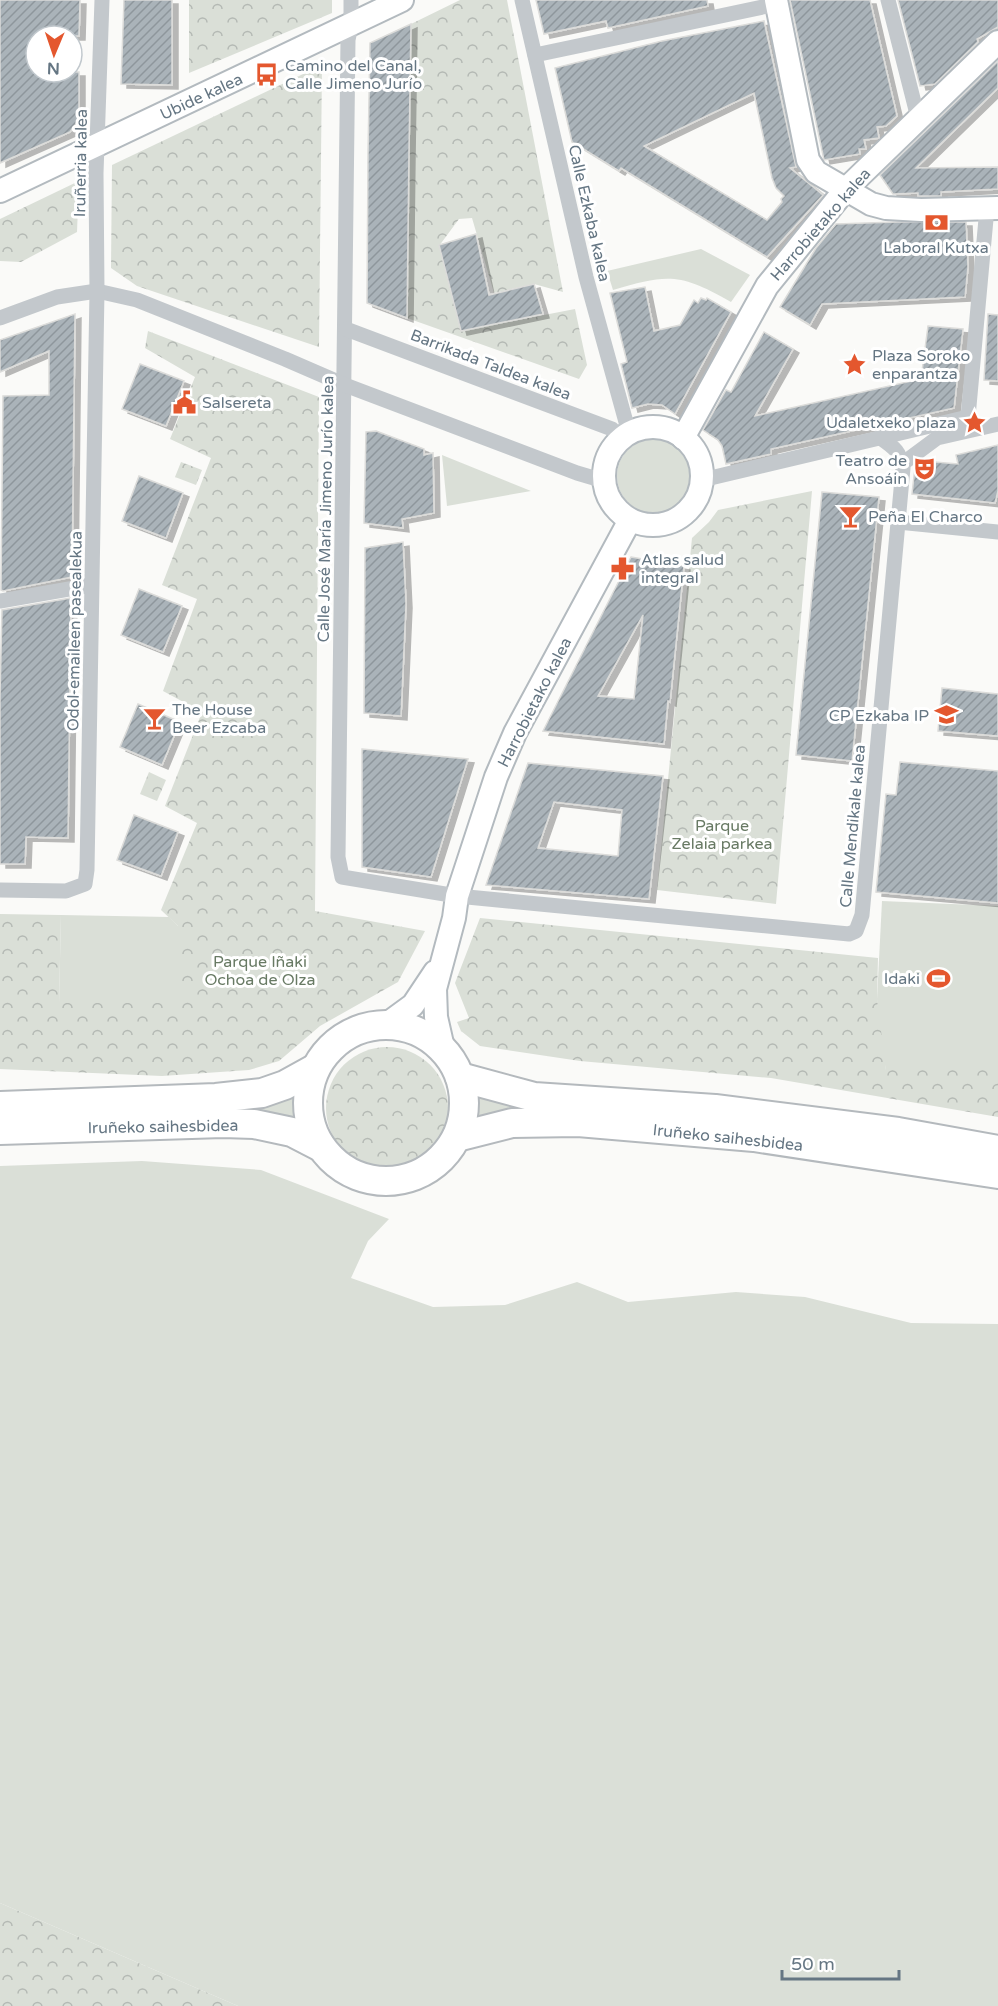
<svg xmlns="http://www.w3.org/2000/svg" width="998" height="2006" font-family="'Varela Round',sans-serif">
	<defs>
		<pattern id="forest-crowns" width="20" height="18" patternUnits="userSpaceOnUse" patternTransform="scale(1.5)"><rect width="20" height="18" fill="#dadfd7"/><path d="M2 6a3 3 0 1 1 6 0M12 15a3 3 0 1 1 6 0" fill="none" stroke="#b4b9b4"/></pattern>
		<pattern id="building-hatch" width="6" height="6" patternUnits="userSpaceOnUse" patternTransform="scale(1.5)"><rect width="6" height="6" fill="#aab3b9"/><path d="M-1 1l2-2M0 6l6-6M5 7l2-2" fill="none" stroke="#8e969c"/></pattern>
		<filter id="shadow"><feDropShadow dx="6" dy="4" stdDeviation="0" flood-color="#0004"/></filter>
	</defs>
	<rect width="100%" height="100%" fill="#fafaf8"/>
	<!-- grass -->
	<g fill="#dadfd7">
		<path d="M 701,249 L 750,275 L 731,302 C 680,273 668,274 613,290 L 607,271 Z"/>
		<circle cx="654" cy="476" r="37"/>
		<path d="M 442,455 L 531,491 L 447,506 Z"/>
		<path d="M 882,901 L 998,906 L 998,1070 L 886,1070 L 879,1035 L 877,999 Z"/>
		<path d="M 61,915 L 169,917 L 178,926 L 178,1003 L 59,1003 Z"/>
		<path d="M 293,1094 L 294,1123 L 240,1109 Z"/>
		<path d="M 478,1096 L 532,1109 L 479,1118 Z"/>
		<path d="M 142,1161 L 261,1170 L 389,1219 L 368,1241 L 351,1278 L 433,1307 L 505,1305 L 577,1282 L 628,1302 L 736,1292 L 805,1297 L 911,1323 L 998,1324 L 998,2006 L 238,2006 L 0,1903 L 0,1166 Z"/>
	</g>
	<!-- forest -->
	<g fill="url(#forest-crowns)">
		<path d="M 189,0 L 332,0 L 332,13 L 189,73 Z"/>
		<path d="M 460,0 L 507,0 L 563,292 L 534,284 L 494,293 L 472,218 L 459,219 L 439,246 L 461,331 L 575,309 L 587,365 L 579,379 L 407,318 L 411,24 Z"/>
		<path d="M 322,65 L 319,347 L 137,286 L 111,268 L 112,165 Z"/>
		<path d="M 79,181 L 77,232 L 21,262 L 0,261 L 0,219 Z"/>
		<path d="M 148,331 L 319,397 L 315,911 L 425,931 L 398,982 L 320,1026 L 279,1061 L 249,1070 L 162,1076 L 0,1069 L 0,914 L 61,915 L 59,1003 L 178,1003 L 178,926 L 161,910 L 197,823 L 165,806 L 202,712 L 163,691 L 197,599 L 162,585 L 211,458 L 170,439 L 195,377 L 145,348 Z"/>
		<path d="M 181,462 L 202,470 L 196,485 L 175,477 Z"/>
		<path d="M 812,491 L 776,904 L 657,890 L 692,538 L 709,522 L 718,510 Z"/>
		<path d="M 149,772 L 166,780 L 157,801 L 140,794 Z"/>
		<path d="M 480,918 L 878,958 L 877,999 L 886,1070 L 998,1070 L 998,1117 L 771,1078 L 580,1061 L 480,1046 L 461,1031 L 457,1022 L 469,1018 L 455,983 Z"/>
		<circle cx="387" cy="1108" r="61"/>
		<path d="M 0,1903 L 238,2006 L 0,2006 Z"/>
	</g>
	<!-- building -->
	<g fill="url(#building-hatch)" stroke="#dcdcda" stroke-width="1.5" fill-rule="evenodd" filter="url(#shadow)">
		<path d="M 0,0 L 80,0 L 79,36 L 36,36 L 36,72 L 79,72 L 79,120 L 70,132 L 0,163 Z"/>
		<path d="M 124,0 L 172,0 L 172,85 L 121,84 Z"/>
		<path d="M 536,0 L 707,0 L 708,6 L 608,28 L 606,21 L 544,34 Z"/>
		<path d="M 790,0 L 870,0 L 897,116 L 886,126 L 877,127 L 879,138 L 864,140 L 866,149 L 859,149 L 860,154 L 824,160 Z"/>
		<path d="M 898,0 L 998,0 L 998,27 L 977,39 L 978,42 L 935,84 L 920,86 Z"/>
		<path d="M 764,21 L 796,167 L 790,168 L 823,195 L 767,257 L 621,168 L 619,171 L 572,142 L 555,68 L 662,41 ZM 754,93 L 772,178 L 776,188 L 784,196 L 781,199 L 782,202 L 767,220 L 644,146 Z"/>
		<path d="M 411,24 L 409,152 L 407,318 L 367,303 L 368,153 L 370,43 Z"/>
		<path d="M 998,61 L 998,88 L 916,168 L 998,167 L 998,189 L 941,192 L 941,196 L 918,196 L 918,193 L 893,194 L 880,175 Z"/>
		<path d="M 897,222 L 966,222 L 968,267 L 965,297 L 822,304 L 810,325 L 780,307 L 816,248 L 836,224 Z"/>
		<path d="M 476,234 L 489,295 L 534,284 L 543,314 L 461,331 L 439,245 Z"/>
		<path d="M 645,287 L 654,331 L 680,325 L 694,300 L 698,303 L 701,298 L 706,300 L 707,298 L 731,312 L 675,414 L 662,405 L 648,404 L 632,408 L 621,364 L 627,362 L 610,293 Z"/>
		<path d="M 75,314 L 72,577 L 3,591 L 1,590 L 3,396 L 49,395 L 49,351 L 0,372 L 0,340 Z"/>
		<path d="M 988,314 L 998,315 L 998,381 L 984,380 Z"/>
		<path d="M 928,326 L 963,329 L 954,408 L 771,449 L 771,454 L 726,464 L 722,446 L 718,440 L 703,430 L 726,390 L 731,392 L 764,332 L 793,349 L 755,416 L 921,379 Z"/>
		<path d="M 140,364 L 184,381 L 166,426 L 122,409 Z"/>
		<path d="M 376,431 L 424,449 L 424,455 L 433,453 L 434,513 L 402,519 L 403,528 L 364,523 L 366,432 Z"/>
		<path d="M 998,445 L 998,491 L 995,503 L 912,494 L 915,467 L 923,461 L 958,464 L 956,455 Z"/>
		<path d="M 139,476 L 183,493 L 166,538 L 122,521 Z"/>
		<path d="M 822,492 L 879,497 L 852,761 L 796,755 Z"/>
		<path d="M 403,542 L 406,604 L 401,716 L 364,713 L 365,548 Z"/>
		<path d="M 631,557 L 684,566 L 670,702 L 668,701 L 664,744 L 543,731 ZM 643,615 L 634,699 L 598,696 Z"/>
		<path d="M 139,589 L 182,606 L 163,652 L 121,635 Z"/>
		<path d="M 71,598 L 68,838 L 26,837 L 25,864 L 0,864 L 0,696 L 2,610 Z"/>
		<path d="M 942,688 L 998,694 L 998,736 L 938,731 Z"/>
		<path d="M 138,704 L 180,722 L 162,765 L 120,747 Z"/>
		<path d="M 362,749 L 468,759 L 431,877 L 362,867 Z"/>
		<path d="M 900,762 L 998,771 L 998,903 L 876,892 L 886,794 L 896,795 Z"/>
		<path d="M 528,763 L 663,776 L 649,899 L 486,885 ZM 554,802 L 622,810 L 618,856 L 538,848 Z"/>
		<path d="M 134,815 L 178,832 L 161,876 L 117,860 Z"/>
	</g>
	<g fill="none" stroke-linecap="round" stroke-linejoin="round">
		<defs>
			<g id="secondary">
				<path d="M 776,0 L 808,160 L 816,172 L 871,204 L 886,208 L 921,210 L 998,208"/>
				<path d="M 0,191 L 402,0"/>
				<circle cx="653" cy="476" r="49"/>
				<path d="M 683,438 L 767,286 L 845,190 L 998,42"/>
				<path d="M 387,1024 L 413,1005 L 435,972"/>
				<path d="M 443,1048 L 436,1017 L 435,989 L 454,918 L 457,896 L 496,777 L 515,733 L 630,520"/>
			</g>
			<g id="highway">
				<circle cx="386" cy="1103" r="78"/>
				<path d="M 460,1077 L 534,1097 L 715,1109 L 898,1132 L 998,1150"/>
				<path d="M 0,1106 L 216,1098 L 262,1093 L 285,1085 L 314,1069"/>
				<path d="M 0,1130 L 223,1123 L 254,1124 L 292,1132 L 321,1147"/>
				<path d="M 457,1137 L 512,1123 L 578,1122 L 754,1137 L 998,1174"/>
			</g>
		</defs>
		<!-- secondary casing -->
		<use href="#secondary" stroke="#b3babf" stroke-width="26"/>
		<!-- highway casing -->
		<use href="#highway" stroke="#b4b9bd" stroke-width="32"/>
		<!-- street -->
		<g stroke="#c3c8cc" stroke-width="15">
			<path d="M 351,0 L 351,25 L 348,40 L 338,857 L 342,877 L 457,896 L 849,934 L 856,931 L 862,915 L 903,468 C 900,452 895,448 882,439"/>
			<path d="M 522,0 L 586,277 L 629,433"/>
			<path d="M 888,0 L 918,118"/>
			<path d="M 535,55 L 777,4"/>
			<path d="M 0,318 L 57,297 L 97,291 L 137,300 L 285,359 L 345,385 L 577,473 L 604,481"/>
			<path d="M 346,329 L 612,429 L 621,439"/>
			<path d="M 902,464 L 937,438 L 998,424"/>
			<path d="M 702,480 L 968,417 L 987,208"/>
			<path d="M 898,522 L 998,532"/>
			<path d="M 0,601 L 86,586"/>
			<path d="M 0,890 L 66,891 L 85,884 L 87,870 L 97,291 L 96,173 L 102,0"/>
		</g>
		<!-- secondary -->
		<use href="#secondary" stroke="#fff" stroke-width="22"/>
		<!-- highway -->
		<use href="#highway" stroke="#fff" stroke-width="28"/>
	</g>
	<!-- icons -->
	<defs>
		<symbol id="bus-bare" viewBox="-9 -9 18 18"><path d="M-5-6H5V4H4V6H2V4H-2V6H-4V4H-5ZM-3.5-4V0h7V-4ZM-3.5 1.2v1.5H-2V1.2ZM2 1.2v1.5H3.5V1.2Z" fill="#e4572e" stroke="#fff" stroke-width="2.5" paint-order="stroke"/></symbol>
		<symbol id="bank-bare" viewBox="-9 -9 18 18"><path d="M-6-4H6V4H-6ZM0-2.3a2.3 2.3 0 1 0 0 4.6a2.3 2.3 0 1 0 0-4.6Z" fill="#e4572e" stroke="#fff" stroke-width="2.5" paint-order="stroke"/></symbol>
		<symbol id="sight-bare" viewBox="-9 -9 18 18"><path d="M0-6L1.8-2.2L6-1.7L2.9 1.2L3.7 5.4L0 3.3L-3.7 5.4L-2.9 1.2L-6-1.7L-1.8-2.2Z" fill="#e4572e" stroke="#fff" stroke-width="2.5" paint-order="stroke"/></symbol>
		<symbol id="civic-bare" viewBox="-9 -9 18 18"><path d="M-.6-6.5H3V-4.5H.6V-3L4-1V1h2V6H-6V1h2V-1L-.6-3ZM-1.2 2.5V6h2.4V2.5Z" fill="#e4572e" stroke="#fff" stroke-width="2.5" paint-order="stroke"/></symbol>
		<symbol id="theatre-bare" viewBox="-9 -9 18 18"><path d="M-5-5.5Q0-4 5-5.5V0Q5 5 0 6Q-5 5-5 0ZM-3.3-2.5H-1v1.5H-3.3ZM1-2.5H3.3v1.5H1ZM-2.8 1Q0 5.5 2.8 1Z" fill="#e4572e" stroke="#fff" stroke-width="2.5" paint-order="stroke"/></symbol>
		<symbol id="bar-bare" viewBox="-9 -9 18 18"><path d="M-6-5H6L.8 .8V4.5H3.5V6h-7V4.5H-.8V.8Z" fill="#e4572e" stroke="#fff" stroke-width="2.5" paint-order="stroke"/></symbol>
		<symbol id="pharmacy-bare" viewBox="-9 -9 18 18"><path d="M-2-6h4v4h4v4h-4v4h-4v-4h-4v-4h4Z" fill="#e4572e" stroke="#fff" stroke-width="2.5" paint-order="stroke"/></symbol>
		<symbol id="school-bare" viewBox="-9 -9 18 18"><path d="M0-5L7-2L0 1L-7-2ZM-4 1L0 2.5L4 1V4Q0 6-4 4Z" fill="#e4572e" stroke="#fff" stroke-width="2.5" paint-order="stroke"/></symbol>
		<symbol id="stadium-bare" viewBox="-9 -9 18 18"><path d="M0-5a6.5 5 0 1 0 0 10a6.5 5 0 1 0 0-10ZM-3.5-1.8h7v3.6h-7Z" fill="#e4572e" stroke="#fff" stroke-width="2.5" paint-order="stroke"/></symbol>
	</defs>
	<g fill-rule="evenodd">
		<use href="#bus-bare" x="250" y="58" width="33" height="33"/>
		<use href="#bank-bare" x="920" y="206" width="33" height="33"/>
		<use href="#sight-bare" x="838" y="348" width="33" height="33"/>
		<use href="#civic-bare" x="168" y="386" width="33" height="33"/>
		<use href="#sight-bare" x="958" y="406" width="33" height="33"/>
		<use href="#theatre-bare" x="908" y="452" width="33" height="33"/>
		<use href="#bar-bare" x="834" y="500" width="33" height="33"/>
		<use href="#pharmacy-bare" x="606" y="552" width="33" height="33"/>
		<use href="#school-bare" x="930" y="698" width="33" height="33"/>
		<use href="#bar-bare" x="138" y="702" width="33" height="33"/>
		<use href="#stadium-bare" x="922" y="962" width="33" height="33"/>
	</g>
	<g text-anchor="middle" stroke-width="6" stroke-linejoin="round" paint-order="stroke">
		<!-- poi labels -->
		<g font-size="16" fill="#657683" stroke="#fff" text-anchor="start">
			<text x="285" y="71">Camino del Canal,<tspan x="285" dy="18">Calle Jimeno Jurío</tspan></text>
			<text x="936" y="253" text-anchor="middle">Laboral Kutxa</text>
			<text x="872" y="361">Plaza Soroko<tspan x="872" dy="18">enparantza</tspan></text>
			<text x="202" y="408">Salsereta</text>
			<text x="956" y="428" text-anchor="end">Udaletxeko plaza</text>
			<text x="907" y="466" text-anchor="end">Teatro de<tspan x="907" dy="18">Ansoáin</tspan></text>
			<text x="868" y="522">Peña El Charco</text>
			<text x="641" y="565">Atlas salud<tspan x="641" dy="18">integral</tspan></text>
			<text x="172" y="715">The House<tspan x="172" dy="18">Beer Ezcaba</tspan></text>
			<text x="929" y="721" text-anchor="end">CP Ezkaba IP</text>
			<text x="920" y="984" text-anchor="end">Idaki</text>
		</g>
		<!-- street labels -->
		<g font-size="16" fill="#657683" stroke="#fff">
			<text transform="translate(201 96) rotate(-25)" y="6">Ubide kalea</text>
			<text transform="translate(80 163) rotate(-89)" y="6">Iruñerria kalea</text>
			<text transform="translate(590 213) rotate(77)" y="6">Calle Ezkaba kalea</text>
			<text transform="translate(820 224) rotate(-49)" y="6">Harrobietako kalea</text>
			<text transform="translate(491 364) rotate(21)" y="6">Barrikada Taldea kalea</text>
			<text transform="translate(325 509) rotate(-89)" y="6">Calle José María Jimeno Jurío kalea</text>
			<text transform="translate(74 631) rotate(-89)" y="6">Odol-emaileen pasealekua</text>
			<text transform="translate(534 702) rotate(-63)" y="6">Harrobietako kalea</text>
			<text transform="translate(852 826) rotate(-85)" y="6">Calle Mendikale kalea</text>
			<text transform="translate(163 1126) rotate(-1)" y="6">Iruñeko saihesbidea</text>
			<text transform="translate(728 1137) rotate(6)" y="6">Iruñeko saihesbidea</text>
		</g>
		<!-- park labels -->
		<g font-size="16" fill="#687a64" stroke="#fff">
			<text x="722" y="831">Parque<tspan x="722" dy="18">Zelaia parkea</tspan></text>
			<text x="260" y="967">Parque Iñaki<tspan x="260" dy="18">Ochoa de Olza</tspan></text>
		</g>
	</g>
	<!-- north arrow -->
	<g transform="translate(54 54) rotate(182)"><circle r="28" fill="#ffffff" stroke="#c1c8cd" stroke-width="1.5"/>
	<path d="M0-4.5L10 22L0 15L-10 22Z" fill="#e4572e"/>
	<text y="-9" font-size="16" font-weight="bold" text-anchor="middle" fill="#657683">N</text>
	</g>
	<!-- scale -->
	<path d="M782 1970v9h117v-9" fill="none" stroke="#657683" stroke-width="3"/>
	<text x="791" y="1970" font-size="18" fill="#657683" stroke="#ffffff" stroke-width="4.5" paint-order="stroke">50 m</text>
</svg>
